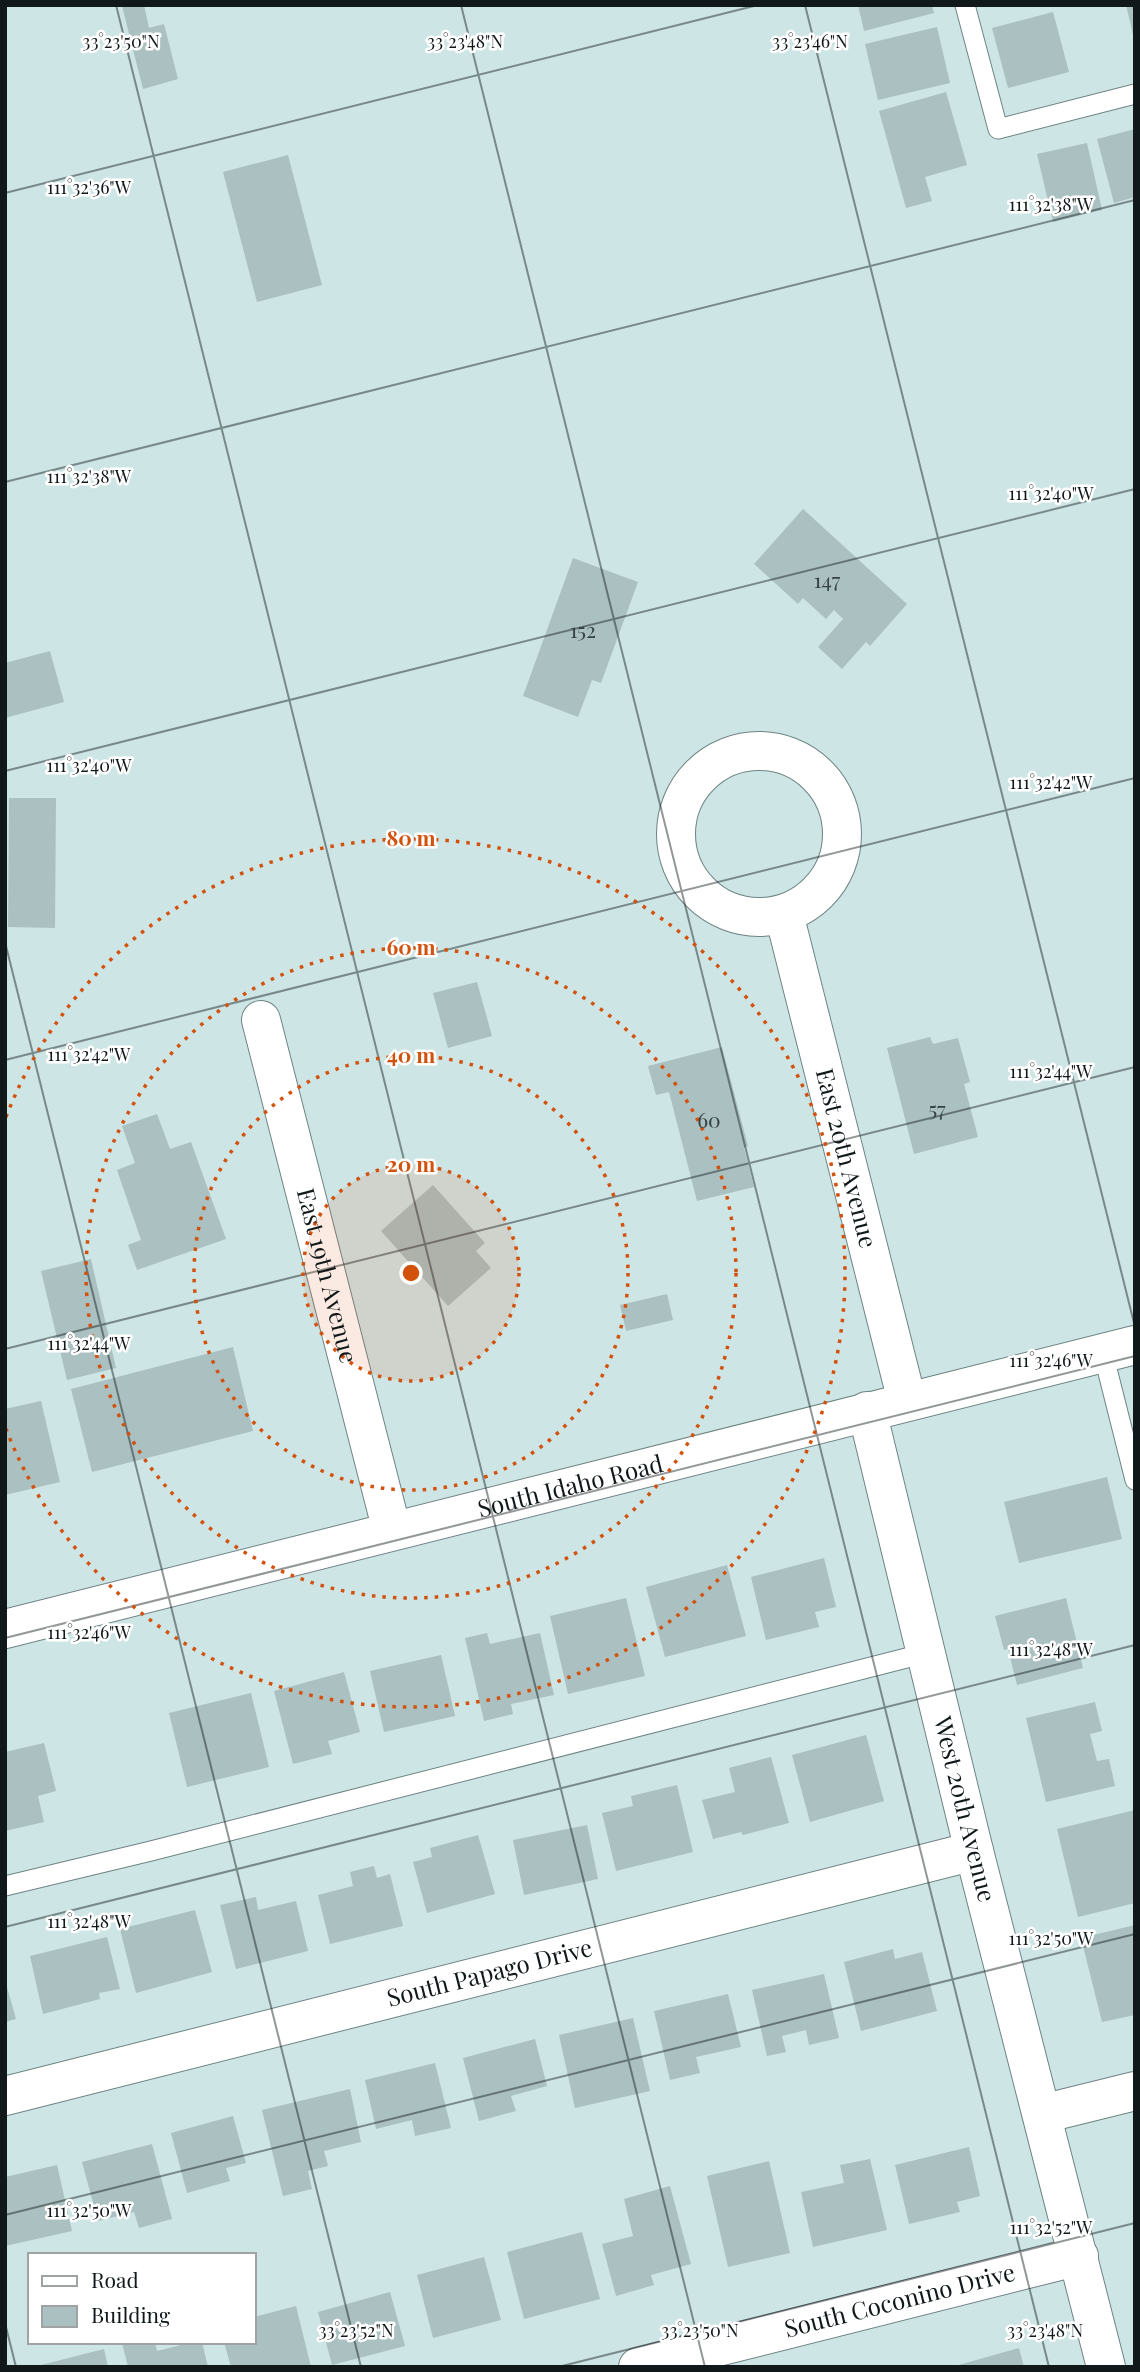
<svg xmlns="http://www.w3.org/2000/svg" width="1140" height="2372" font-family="'Playfair Display',serif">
	<rect width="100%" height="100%" fill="#cee5e5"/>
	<!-- building -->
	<g fill="#aac0c1">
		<path d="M 125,5 L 144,5 L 149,28 L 164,24 L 178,79 L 143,89 L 122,6 Z"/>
		<path d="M 858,5 L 932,5 L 934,13 L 864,31 Z"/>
		<path d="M 1126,5 L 1135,5 L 1135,39 L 1134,39 Z"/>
		<path d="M 1053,12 L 1069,72 L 1008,88 L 992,28 Z"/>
		<path d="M 937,27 L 950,83 L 878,100 L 865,44 Z"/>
		<path d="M 946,92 L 967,165 L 925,177 L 932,201 L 906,208 L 879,111 Z"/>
		<path d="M 1135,129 L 1135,197 L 1114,203 L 1097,139 Z"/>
		<path d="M 1087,143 L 1102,210 L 1053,222 L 1037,154 Z"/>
		<path d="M 288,155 L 322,285 L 257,302 L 223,172 Z"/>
		<path d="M 803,509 L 907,604 L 870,646 L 866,642 L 842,669 L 818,647 L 843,619 L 834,610 L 826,619 L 803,598 L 798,604 L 754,564 Z"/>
		<path d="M 573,558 L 638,582 L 601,683 L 592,680 L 578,717 L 523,696 Z"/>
		<path d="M 50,651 L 64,702 L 5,718 L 5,663 Z"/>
		<path d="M 9,798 L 56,798 L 55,928 L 8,927 Z"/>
		<path d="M 477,982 L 492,1036 L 448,1048 L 433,993 Z"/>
		<path d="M 930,1037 L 933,1044 L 958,1038 L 970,1082 L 964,1084 L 978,1137 L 914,1154 L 887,1048 Z"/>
		<path d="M 722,1047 L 748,1146 L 744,1148 L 754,1187 L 697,1201 L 669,1092 L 656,1095 L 648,1066 Z"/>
		<path d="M 157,1114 L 170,1149 L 191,1142 L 226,1239 L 137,1270 L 128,1245 L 141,1240 L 117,1170 L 135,1163 L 122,1126 Z"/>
		<path d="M 433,1185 L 485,1243 L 476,1251 L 491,1268 L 448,1306 L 381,1231 Z"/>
		<path d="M 91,1259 L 116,1368 L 67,1380 L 41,1271 Z"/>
		<path d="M 667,1294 L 673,1320 L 626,1331 L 620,1305 Z"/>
		<path d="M 233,1347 L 253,1431 L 92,1472 L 71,1389 Z"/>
		<path d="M 41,1401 L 60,1482 L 5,1495 L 5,1409 Z"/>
		<path d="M 1107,1477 L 1122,1539 L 1019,1563 L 1004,1502 Z"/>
		<path d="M 824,1558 L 836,1607 L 815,1612 L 819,1627 L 766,1640 L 751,1577 Z"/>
		<path d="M 727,1565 L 746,1636 L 665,1657 L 646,1587 Z"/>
		<path d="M 626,1598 L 645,1676 L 568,1694 L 550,1616 Z"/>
		<path d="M 1066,1598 L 1083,1668 L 1017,1685 L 1008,1649 L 1004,1650 L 995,1616 Z"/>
		<path d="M 487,1633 L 490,1644 L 540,1633 L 554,1695 L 511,1704 L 513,1714 L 484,1721 L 465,1638 Z"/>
		<path d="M 441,1655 L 455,1716 L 384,1732 L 370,1671 Z"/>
		<path d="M 344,1672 L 360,1732 L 328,1741 L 332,1754 L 293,1764 L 274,1691 Z"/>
		<path d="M 251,1693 L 269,1767 L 187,1787 L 169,1713 Z"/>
		<path d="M 1095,1702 L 1102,1731 L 1090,1734 L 1097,1761 L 1109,1759 L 1115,1786 L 1046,1802 L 1026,1718 Z"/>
		<path d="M 866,1735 L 884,1801 L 810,1822 L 792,1755 Z"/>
		<path d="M 44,1743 L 56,1791 L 38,1796 L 44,1822 L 5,1831 L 5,1752 Z"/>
		<path d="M 771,1757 L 789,1823 L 743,1835 L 741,1832 L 713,1839 L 702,1800 L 735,1792 L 729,1768 Z"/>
		<path d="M 677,1785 L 693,1852 L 616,1871 L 602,1813 L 633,1806 L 631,1796 Z"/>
		<path d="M 1135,1810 L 1135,1903 L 1078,1917 L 1057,1829 Z"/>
		<path d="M 587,1825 L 598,1879 L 524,1895 L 513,1840 Z"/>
		<path d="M 478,1835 L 495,1894 L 427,1913 L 413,1862 L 432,1857 L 430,1848 Z"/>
		<path d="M 374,1866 L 377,1878 L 390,1874 L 403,1926 L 330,1944 L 318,1895 L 353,1886 L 350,1872 Z"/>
		<path d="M 256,1897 L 258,1910 L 296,1901 L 308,1951 L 236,1969 L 220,1905 Z"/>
		<path d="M 195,1910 L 212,1972 L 136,1993 L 120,1929 Z"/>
		<path d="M 1135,1925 L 1135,2015 L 1102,2022 L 1081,1938 Z"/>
		<path d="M 107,1937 L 120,1989 L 99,1993 L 100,1999 L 43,2014 L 30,1956 Z"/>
		<path d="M 893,1949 L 895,1959 L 922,1952 L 937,2011 L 861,2031 L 844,1962 Z"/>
		<path d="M 824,1974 L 839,2038 L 809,2045 L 806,2030 L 782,2036 L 786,2052 L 767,2056 L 752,1990 Z"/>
		<path d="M 5,1980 L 16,2019 L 5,2022 Z"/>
		<path d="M 728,1994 L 741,2047 L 696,2057 L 700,2073 L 670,2080 L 654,2011 Z"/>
		<path d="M 633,2018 L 650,2091 L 575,2108 L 559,2035 Z"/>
		<path d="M 535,2039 L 547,2086 L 511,2096 L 516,2111 L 479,2121 L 463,2058 Z"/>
		<path d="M 435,2063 L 451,2128 L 415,2136 L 412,2120 L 376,2129 L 365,2080 Z"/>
		<path d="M 350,2089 L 361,2142 L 324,2151 L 328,2166 L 308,2171 L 312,2189 L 283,2196 L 262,2110 Z"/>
		<path d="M 233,2116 L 246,2163 L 226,2168 L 230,2181 L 187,2193 L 171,2133 Z"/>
		<path d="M 152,2144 L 172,2219 L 139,2228 L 134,2212 L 98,2221 L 82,2162 Z"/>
		<path d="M 969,2147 L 980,2196 L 957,2202 L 960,2212 L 909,2224 L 895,2165 Z"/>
		<path d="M 870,2159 L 887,2230 L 813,2247 L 801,2192 L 844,2183 L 840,2165 Z"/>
		<path d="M 769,2161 L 790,2253 L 728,2267 L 707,2176 Z"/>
		<path d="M 57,2165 L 72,2231 L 5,2246 L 5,2177 Z"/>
		<path d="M 670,2186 L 691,2264 L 651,2275 L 654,2285 L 616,2296 L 602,2244 L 633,2236 L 624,2199 Z"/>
		<path d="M 582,2232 L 600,2299 L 524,2319 L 507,2252 Z"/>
		<path d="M 484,2257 L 501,2320 L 433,2338 L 417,2275 Z"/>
		<path d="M 390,2292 L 405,2346 L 332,2365 L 318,2312 Z"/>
		<path d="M 296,2306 L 311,2367 L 231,2367 L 224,2342 L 254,2342 L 254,2317 Z"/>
		<path d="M 155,2342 L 157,2351 L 193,2342 L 202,2342 L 208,2367 L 128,2367 L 122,2343 Z"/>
		<path d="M 1019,2348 L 1024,2367 L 955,2367 L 955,2366 Z"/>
		<path d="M 104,2349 L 108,2367 L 37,2367 L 37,2366 Z"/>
	</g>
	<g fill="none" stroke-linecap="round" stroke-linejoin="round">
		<defs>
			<g id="lane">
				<path d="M 965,5 L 998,129 L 1135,94"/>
				<path d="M 1103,1353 L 1135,1480"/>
				<path d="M 5,1886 L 151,1851 L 926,1653"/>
			</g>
			<g id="street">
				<circle cx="759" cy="834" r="83"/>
				<path id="s1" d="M 784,914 L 907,1401"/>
				<path id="s2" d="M 261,1020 L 392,1531"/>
				<path id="s3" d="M 867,1411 L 974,1851 L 1106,2367"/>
				<path id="s4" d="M 5,2096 L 974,1851"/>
				<path d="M 1042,2114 L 1135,2091"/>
				<path id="s5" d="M 638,2367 L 1079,2256"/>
			</g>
			<g id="secondary">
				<path id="s6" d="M 5,1629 L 1135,1345"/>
			</g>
		</defs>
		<!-- lane casing -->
		<use href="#lane" stroke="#6f8484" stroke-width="21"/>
		<!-- street casing -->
		<use href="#street" stroke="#6f8484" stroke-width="40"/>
		<!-- secondary casing -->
		<use href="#secondary" stroke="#6f8484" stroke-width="40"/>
		<!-- lane -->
		<use href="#lane" stroke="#fff" stroke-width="19"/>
		<!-- street -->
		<use href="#street" stroke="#fff" stroke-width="38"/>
		<!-- secondary -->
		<use href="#secondary" stroke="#fff" stroke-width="38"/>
	</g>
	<!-- ticks -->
	<path fill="none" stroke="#101819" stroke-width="2" stroke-opacity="0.45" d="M 116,5 L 705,2367M 461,5 L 1049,2367M 805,5 L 1135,1327M 5,193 L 758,5M 5,482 L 1135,200M 5,771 L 1135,489M 5,942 L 361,2367M 5,1060 L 1135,778M 5,1349 L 1135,1067M 5,1638 L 1135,1356M 5,1927 L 1135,1645M 5,2215 L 1135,1934M 5,2323 L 16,2367M 558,2367 L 1135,2223"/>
	<!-- distance rings -->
	<circle cx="411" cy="1273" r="108" fill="#d2520d" fill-opacity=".12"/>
	<g fill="none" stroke="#d2520d" stroke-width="3.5" stroke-dasharray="3.5 7">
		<circle cx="411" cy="1273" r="108"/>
		<circle cx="411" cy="1273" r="217"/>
		<circle cx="411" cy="1273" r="325"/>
		<path d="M6 1117A434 434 0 1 1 6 1429"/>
	</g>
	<g text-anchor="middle" stroke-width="5" stroke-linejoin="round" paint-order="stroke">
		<!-- number labels -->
		<g font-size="21" fill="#364243">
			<text x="827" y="588">147</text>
			<text x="583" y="638">152</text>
			<text x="937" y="1117">57</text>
			<text x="709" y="1128">60</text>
		</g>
		<!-- street labels -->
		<g font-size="24" fill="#101819" stroke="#fff">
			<text dy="8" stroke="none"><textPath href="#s1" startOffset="252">East 20th Avenue</textPath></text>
			<text dy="8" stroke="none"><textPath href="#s2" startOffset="264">East 19th Avenue</textPath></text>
			<text dy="8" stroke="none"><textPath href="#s6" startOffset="583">South Idaho Road</textPath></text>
			<text dy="8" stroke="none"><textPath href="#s3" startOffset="410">West 20th Avenue</textPath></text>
			<text dy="8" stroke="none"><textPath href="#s4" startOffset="500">South Papago Drive</textPath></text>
			<text dy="8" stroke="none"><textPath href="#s5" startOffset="270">South Coconino Drive</textPath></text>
		</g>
	</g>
	<g font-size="18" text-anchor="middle" fill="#101819" stroke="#fff" stroke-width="5" stroke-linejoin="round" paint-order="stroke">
		<text x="121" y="48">33°23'50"N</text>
		<text x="465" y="48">33°23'48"N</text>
		<text x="810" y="48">33°23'46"N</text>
		<text x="89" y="194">111°32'36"W</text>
		<text x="1051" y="211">111°32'38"W</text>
		<text x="89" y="483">111°32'38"W</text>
		<text x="1051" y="500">111°32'40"W</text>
		<text x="89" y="772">111°32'40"W</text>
		<text x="1051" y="789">111°32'42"W</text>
		<text x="89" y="1061">111°32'42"W</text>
		<text x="1051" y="1078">111°32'44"W</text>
		<text x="89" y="1350">111°32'44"W</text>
		<text x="1051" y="1367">111°32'46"W</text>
		<text x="89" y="1639">111°32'46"W</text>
		<text x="1051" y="1656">111°32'48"W</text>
		<text x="89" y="1928">111°32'48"W</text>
		<text x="1051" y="1945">111°32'50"W</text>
		<text x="89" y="2217">111°32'50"W</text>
		<text x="1051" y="2234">111°32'52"W</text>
		<text x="356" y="2337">33°23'52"N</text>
		<text x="700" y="2337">33°23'50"N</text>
		<text x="1045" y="2337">33°23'48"N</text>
	</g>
	<circle cx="411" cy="1273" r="10" fill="#d2520d" stroke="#fff" stroke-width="3.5"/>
	<g font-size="21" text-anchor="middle" font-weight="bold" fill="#d2520d" stroke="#fff" stroke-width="5" stroke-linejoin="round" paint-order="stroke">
		<text x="411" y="846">80 m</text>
		<text x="411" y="955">60 m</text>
		<text x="411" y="1063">40 m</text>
		<text x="411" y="1172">20 m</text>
	</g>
	<!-- border -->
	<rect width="1140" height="2372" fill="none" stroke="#101819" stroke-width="14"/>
	<!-- legend -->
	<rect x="28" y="2253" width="228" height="91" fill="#ffffff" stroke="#9fa3a3" stroke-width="2"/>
	<rect x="42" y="2276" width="35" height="10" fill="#ffffff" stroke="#9fa3a3" stroke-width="2"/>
	<text x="91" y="2288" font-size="21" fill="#101819">Road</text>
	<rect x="42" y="2306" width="35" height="21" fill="#aac0c1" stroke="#9fa3a3" stroke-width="2"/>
	<text x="91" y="2323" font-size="21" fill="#101819">Building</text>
</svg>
